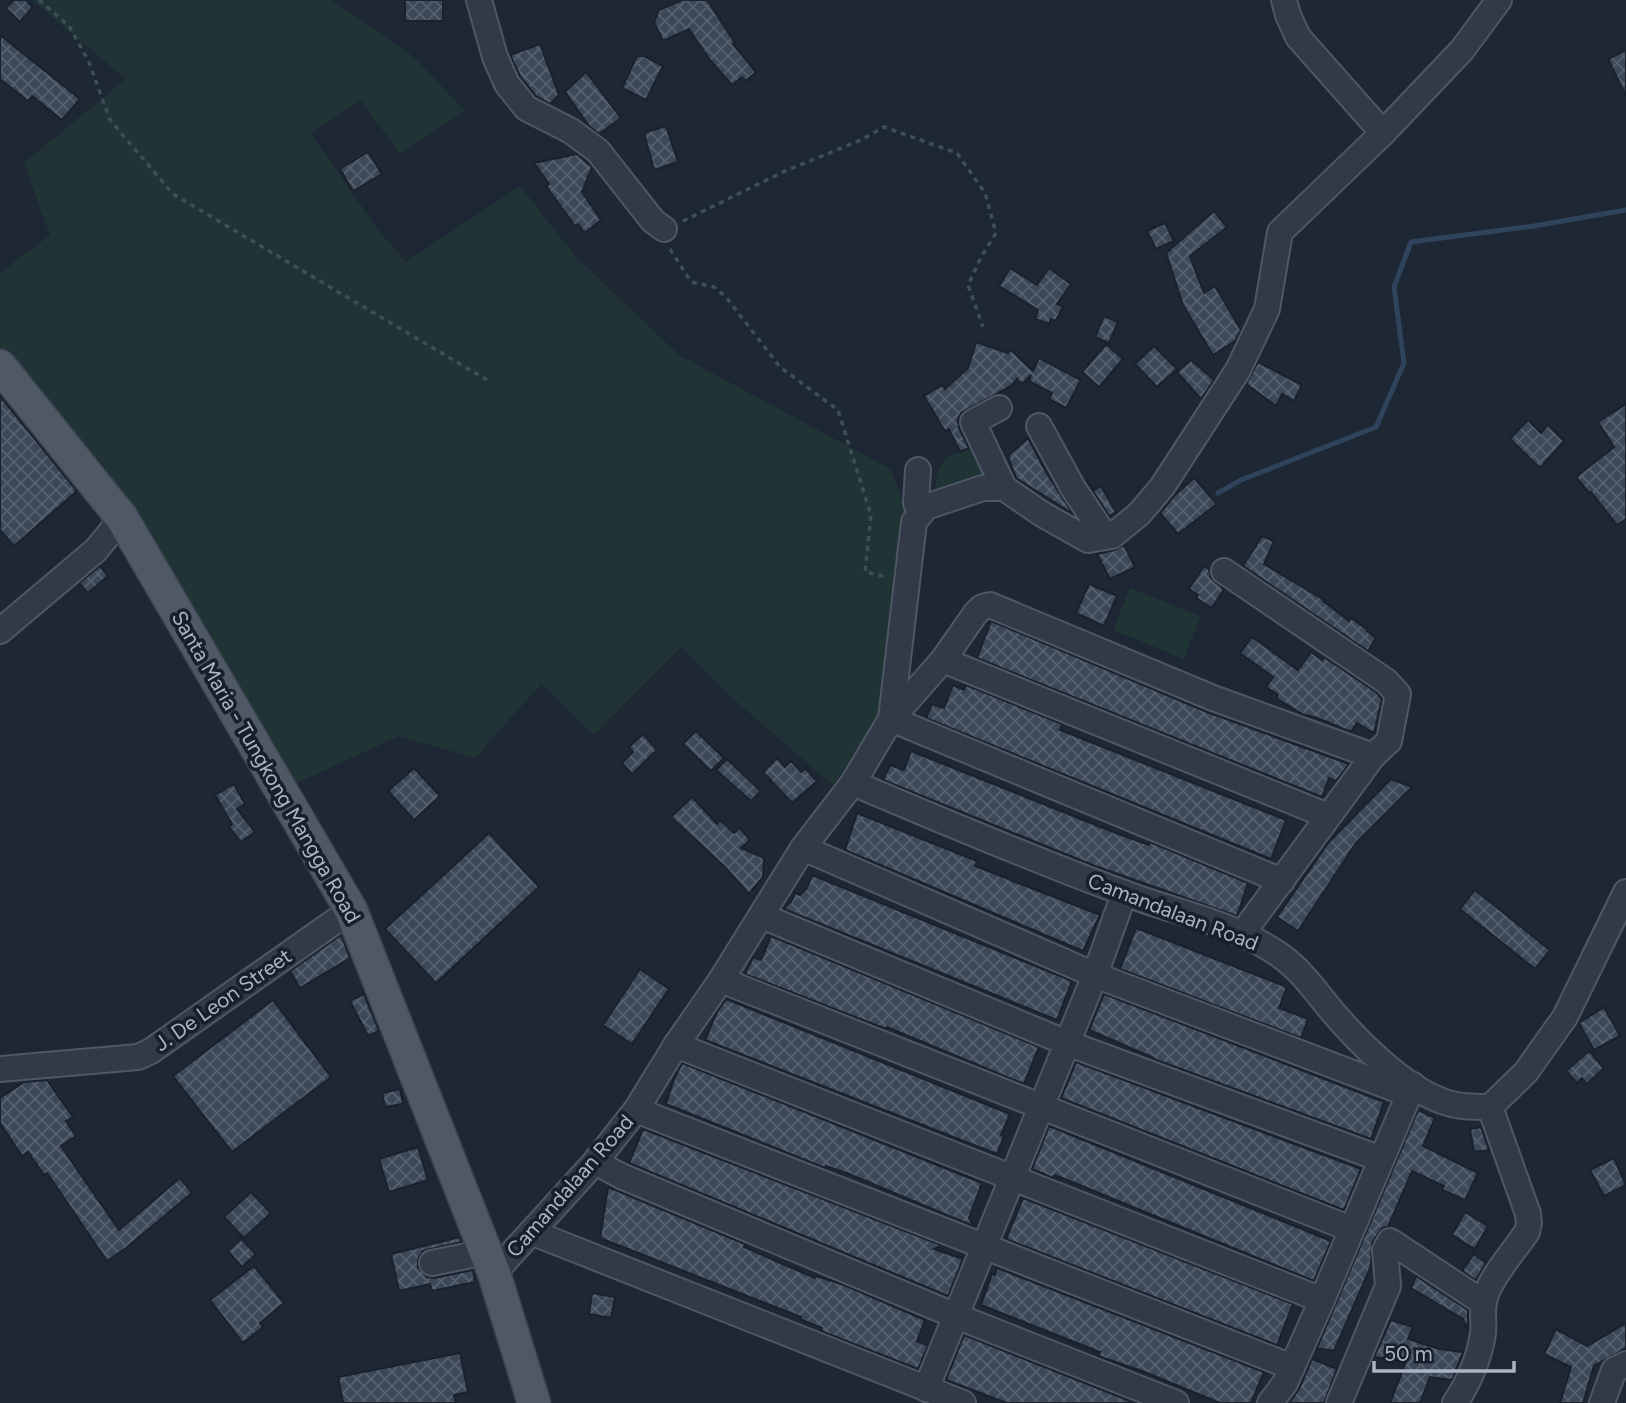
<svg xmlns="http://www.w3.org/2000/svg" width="1626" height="1403" font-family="Figtree,sans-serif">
	<defs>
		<pattern id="building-cross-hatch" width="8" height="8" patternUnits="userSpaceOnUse" patternTransform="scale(1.75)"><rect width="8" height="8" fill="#3c4858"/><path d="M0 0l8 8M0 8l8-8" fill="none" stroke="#56606e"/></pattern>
	</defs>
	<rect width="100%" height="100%" fill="#1e2835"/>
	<!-- green -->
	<g fill="#203436">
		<path d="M 32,0 L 332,0 L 415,58 L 465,111 L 400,153 L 360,100 L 311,134 L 378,230 L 406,262 L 520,186 L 576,257 L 679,355 L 890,469 L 907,510 L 882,716 L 833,785 L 730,696 L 681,647 L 594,735 L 541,684 L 475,758 L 399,736 L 297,783 L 104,466 L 0,347 L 0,273 L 50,235 L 24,163 L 126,79 Z"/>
		<path d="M 977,447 L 991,474 L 936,495 C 933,481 939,469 946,457 Z"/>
		<path d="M 1130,588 L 1200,616 L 1184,659 L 1113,630 Z"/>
	</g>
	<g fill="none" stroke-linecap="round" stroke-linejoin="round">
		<!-- stream -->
		<path stroke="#30435d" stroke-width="5" d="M 1218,493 L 1241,480 L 1376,427 L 1404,363 L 1394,287 L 1411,242 L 1534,226 L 1626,210"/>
	</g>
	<!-- building -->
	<g fill="url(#building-cross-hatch)" stroke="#19212c" stroke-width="2">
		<path d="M 14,0 L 26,0 L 33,7 L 20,22 L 6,8 Z"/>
		<rect x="405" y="0" width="38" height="21"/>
		<path d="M 682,0 L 707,0 L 735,43 L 733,44 L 756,72 L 746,81 L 742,77 L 732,85 L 710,60 L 689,29 L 663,41 L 654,22 L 659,10 Z"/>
		<path d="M 0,35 L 80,99 L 62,120 L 32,96 L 28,101 L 0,79 Z"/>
		<path d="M 540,44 L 559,95 L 550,104 L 536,96 L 520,76 L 510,55 Z"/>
		<path d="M 1626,50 L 1626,96 L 1608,59 Z"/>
		<path d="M 637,56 L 644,56 L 663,66 L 646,100 L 622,88 Z"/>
		<path d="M 586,72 L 621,118 L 599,134 L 589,126 L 565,92 Z"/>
		<path d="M 666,126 L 678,162 L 654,170 L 644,133 Z"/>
		<path d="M 368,152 L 382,174 L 353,191 L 340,169 Z"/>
		<path d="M 577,154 L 592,167 L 582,192 L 601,220 L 585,233 L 578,224 L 575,226 L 546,186 L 549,184 L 534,163 Z"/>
		<path d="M 1214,211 L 1227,227 L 1190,256 L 1204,293 L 1215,286 L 1241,330 L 1235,341 L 1213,355 L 1183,305 L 1166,253 Z"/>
		<path d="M 1165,223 L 1174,241 L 1156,249 L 1147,231 Z"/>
		<path d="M 1010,268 L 1037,285 L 1049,268 L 1071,284 L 1057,304 L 1063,306 L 1056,321 L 1051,319 L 1049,324 L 1035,319 L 1038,310 L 999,286 Z"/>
		<path d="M 1104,316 L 1118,322 L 1109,343 L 1095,337 Z"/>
		<path d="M 976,342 L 1008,353 L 1011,350 L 1033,371 L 1039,358 L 1081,380 L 1066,408 L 1049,399 L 1052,393 L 1029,381 L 1031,375 L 1022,384 L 1017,379 L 1011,386 L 961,413 L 958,420 L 959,428 L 969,448 L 960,452 L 949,429 L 945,431 L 924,396 L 942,385 L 945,389 L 968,368 Z"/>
		<path d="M 1106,344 L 1123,359 L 1099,387 L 1082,372 Z"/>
		<path d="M 1154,346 L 1177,369 L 1157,387 L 1135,364 Z"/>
		<path d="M 1191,360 L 1214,380 L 1201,399 L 1177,372 Z"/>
		<path d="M 1258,362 L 1302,385 L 1294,401 L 1282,394 L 1276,406 L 1246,384 Z"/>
		<path d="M 0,396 L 77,491 L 14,546 L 0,530 Z"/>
		<path d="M 1626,404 L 1626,519 L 1617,525 L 1591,492 L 1589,493 L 1576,477 L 1614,447 L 1598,422 Z"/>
		<path d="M 1528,420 L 1541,433 L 1548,425 L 1564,441 L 1540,468 L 1510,439 Z"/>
		<path d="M 1028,438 L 1046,472 L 1073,514 L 1016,478 L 1008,456 Z"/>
		<path d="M 1194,478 L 1217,504 L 1178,534 L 1160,513 L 1175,495 Z"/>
		<path d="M 1086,480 L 1094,490 L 1101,486 L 1116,512 L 1109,516 Z"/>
		<path d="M 1262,536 L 1274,541 L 1264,564 L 1324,600 L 1323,601 L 1349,621 L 1351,618 L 1368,630 L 1367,631 L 1376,638 L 1368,651 L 1243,566 Z"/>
		<path d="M 1124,545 L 1135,567 L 1110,579 L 1097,554 L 1115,550 Z"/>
		<path d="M 100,566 L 108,576 L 88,593 L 79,583 Z"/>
		<path d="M 1204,566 L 1209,569 L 1211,578 L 1224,589 L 1212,608 L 1196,598 L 1198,595 L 1189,589 Z"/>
		<path d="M 1089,584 L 1117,596 L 1104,626 L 1076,613 Z"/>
		<path d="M 991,621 L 1207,712 L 1349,764 L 1336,781 L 1329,778 L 1322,797 L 977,658 Z"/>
		<path d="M 1252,637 L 1298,670 L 1311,652 L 1322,660 L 1324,657 L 1376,692 L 1382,699 L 1374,733 L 1357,723 L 1351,732 L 1315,717 L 1304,715 L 1276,698 L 1278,695 L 1266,687 L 1273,677 L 1240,653 Z"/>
		<path d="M 953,685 L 964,690 L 966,685 L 1062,724 L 1060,730 L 1286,820 L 1271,859 L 926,718 L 932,704 L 944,708 Z"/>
		<path d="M 696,731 L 724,758 L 711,771 L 683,744 Z"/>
		<path d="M 643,734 L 657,750 L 632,774 L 622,763 L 633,752 L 629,747 Z"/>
		<path d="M 911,751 L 1113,832 L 1149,845 L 1150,842 L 1248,883 L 1237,916 L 1095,866 L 883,780 L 890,765 L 904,770 Z"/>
		<path d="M 777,758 L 785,767 L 791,761 L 801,772 L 805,768 L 817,781 L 792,803 L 763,772 Z"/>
		<path d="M 727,759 L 761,791 L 751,801 L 716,770 Z"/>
		<path d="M 414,768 L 440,796 L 414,820 L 388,791 Z"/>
		<path d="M 1391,779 L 1412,787 L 1356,843 L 1298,931 L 1277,917 L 1328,843 Z"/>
		<path d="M 234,784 L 245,804 L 237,809 L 255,832 L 241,842 L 229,827 L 232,824 L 215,795 Z"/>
		<path d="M 692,797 L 717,824 L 720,820 L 734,833 L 740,828 L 750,840 L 741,848 L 764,858 L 763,877 L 749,894 L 726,868 L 671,817 Z"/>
		<path d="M 857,813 L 977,861 L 975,866 L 1100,915 L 1083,951 L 845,850 Z"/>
		<path d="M 489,833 L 539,887 L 436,983 L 385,929 Z"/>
		<path d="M 812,875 L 1072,981 L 1057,1020 L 784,909 L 791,902 L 795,893 L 800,895 L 807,888 Z"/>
		<path d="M 1475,890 L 1550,950 L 1535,969 L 1460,909 Z"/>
		<path d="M 1136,928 L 1287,987 L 1279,1008 L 1308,1019 L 1301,1038 L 1120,969 Z"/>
		<path d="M 341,935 L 350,958 L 300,988 L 290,971 Z"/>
		<path d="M 771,936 L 1039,1047 L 1024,1084 L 887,1027 L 886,1029 L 745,974 L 753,957 L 761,960 Z"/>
		<path d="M 640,969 L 669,989 L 632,1044 L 603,1025 Z"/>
		<path d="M 364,994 L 379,1031 L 368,1036 L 350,1001 Z"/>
		<path d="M 1104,994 L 1384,1102 L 1371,1139 L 1154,1059 L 1154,1058 L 1089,1030 Z"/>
		<path d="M 726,999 L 1010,1114 L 1001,1135 L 1004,1136 L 997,1154 L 705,1040 L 717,1012 Z"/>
		<path d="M 273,1000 L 331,1077 L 232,1152 L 173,1076 Z"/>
		<path d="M 1604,1007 L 1620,1036 L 1594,1050 L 1579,1023 Z"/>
		<path d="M 1589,1051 L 1604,1068 L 1587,1084 L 1582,1078 L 1577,1083 L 1566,1071 Z"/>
		<path d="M 1076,1062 L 1361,1169 L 1344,1210 L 1061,1098 Z"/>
		<path d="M 682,1063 L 982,1183 L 969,1218 L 973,1226 L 849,1174 L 826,1166 L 825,1168 L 666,1104 L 674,1079 Z"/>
		<path d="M 47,1080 L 73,1117 L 66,1121 L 76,1136 L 61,1146 L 119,1230 L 180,1178 L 192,1193 L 126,1248 L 107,1261 L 47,1173 L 44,1175 L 28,1152 L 22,1156 L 0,1123 L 0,1098 L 24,1082 Z"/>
		<path d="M 400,1089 L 403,1104 L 385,1107 L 382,1093 Z"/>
		<path d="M 1418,1110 L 1435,1118 L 1423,1146 L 1478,1173 L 1465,1200 L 1442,1190 L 1444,1186 L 1412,1171 L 1388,1227 L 1382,1228 L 1372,1243 L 1371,1266 L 1334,1351 L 1317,1348 Z"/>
		<path d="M 1049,1126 L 1331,1241 L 1314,1281 L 1055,1175 L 1053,1178 L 1032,1169 Z"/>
		<path d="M 1481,1127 L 1489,1150 L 1474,1152 L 1470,1129 Z"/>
		<path d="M 643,1129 L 941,1245 L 934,1249 L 963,1259 L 948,1296 L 629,1163 Z"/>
		<path d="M 418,1147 L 428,1180 L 389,1192 L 379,1159 Z"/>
		<path d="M 1614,1158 L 1626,1185 L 1604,1196 L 1590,1170 Z"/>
		<path d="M 608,1187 L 745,1244 L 744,1247 L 785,1265 L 815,1278 L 816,1276 L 844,1285 L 925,1320 L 917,1341 L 928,1346 L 918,1369 L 821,1331 L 822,1328 L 800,1319 L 801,1317 L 600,1238 Z"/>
		<path d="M 251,1192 L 271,1213 L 244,1238 L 224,1217 Z"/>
		<path d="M 1023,1198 L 1293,1304 L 1277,1345 L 1006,1239 Z"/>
		<path d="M 1465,1212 L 1488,1226 L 1475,1249 L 1452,1235 Z"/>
		<path d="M 460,1237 L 462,1242 L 423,1251 L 418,1259 L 418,1267 L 427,1277 L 434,1278 L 473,1270 L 475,1282 L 432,1291 L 430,1284 L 399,1291 L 391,1254 Z"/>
		<path d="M 241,1239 L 256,1254 L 242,1267 L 228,1251 Z"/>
		<path d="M 1474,1254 L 1486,1263 L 1476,1280 L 1462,1271 Z"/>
		<path d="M 254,1266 L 284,1303 L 260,1323 L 263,1327 L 243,1343 L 210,1300 Z"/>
		<path d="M 997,1268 L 1264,1372 L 1251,1403 L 1220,1403 L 1142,1371 L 1098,1356 L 1100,1352 L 981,1305 L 992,1274 L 995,1275 Z"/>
		<path d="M 1416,1276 L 1468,1310 L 1468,1330 L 1463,1319 L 1411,1288 Z"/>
		<path d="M 592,1293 L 615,1297 L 611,1318 L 589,1314 Z"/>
		<path d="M 1391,1320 L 1413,1327 L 1408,1339 L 1439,1349 L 1463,1352 L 1452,1380 L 1430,1377 L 1420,1403 L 1390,1403 L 1406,1362 L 1374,1357 Z"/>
		<path d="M 1626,1323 L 1626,1348 L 1594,1366 L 1583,1403 L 1560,1403 L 1571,1367 L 1544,1354 L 1556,1329 L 1587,1346 Z"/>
		<path d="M 964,1335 L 1125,1399 L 1135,1403 L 1007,1403 L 946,1380 Z"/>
		<path d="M 460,1353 L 468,1392 L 454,1395 L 456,1403 L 343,1403 L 338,1377 Z"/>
		<path d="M 1312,1359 L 1337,1369 L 1324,1403 L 1289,1403 L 1299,1389 Z"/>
	</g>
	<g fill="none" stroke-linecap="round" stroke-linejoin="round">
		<defs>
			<g id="minor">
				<path d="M 479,0 L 495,57 L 507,84 L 526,108 L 571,131 L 598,151 L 653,221 L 664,229"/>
				<path d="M 1284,0 L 1288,15 L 1298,37 L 1383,133"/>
				<path d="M 999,408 L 973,422 L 1004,488"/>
				<path d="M 1039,426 L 1073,488 L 1105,536"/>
				<path d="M 918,470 L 916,503 L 920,513"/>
				<path d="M 1224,571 L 1386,681 L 1398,694 L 1389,741 L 1373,756 L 1242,934"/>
				<path d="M 0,631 L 96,550 L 122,518"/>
				<path d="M 943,660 L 1328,816"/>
				<path d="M 891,719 L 914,522 L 926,507 L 983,488 L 1004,488 L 1042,514 L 1088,540 L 1112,536 L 1139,514 L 1162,487 L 1238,370 L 1267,309 L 1280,232 L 1383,133 L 1462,50 L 1499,0"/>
				<path d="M 891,719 L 1282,881"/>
				<path d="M 853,783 C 942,821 1032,859 1124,893 C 1176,913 1235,923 1281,956 C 1302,971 1316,992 1332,1011 C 1358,1042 1403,1087 1442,1101 C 1457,1107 1474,1107 1490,1107 L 1526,1072 L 1565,1017 L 1626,892"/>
				<path d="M 803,848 L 1095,975 L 1408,1094"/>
				<path d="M 762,916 L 1067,1043 L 1381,1159"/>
				<path d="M 721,980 L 1351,1229"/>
				<path d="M 676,1045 L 1322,1300"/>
				<path d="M 0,1069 L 138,1057 L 151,1051 L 351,910"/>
				<path d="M 636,1110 L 1292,1367"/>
				<path d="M 595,1162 L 621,1176 L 956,1316 L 1176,1403"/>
				<path d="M 531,1232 L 963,1403"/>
				<path d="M 432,1263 L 486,1252"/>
				<path d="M 494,1273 L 595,1162 L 636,1110 L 676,1045 L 721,980 L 803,848 L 853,783 L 891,719 L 943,660 L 975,614 L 982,607 L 990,605 L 1213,698 L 1373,756"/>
				<path d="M 926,1389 L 1095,975 L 1124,894"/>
				<path d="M 1270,1403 L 1285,1383 L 1322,1300 L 1413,1085"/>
				<path d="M 1339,1403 L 1388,1286 L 1385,1250 L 1390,1241 L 1484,1303"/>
				<path d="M 1455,1403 C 1468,1384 1480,1357 1483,1333 C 1484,1323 1482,1311 1484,1301 C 1489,1279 1514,1251 1527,1232 L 1529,1223 L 1528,1214 L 1490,1107"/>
				<path d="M 1602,1403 L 1614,1370 L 1626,1364"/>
			</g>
			<path id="major" d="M 0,366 L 122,518 L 351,910 L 494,1273 L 534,1403"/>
		</defs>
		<!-- minor casing -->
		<use href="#minor" stroke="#4f5764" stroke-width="28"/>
		<!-- major casing -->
		<use href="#major" stroke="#3b434f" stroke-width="35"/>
		<!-- path -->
		<g stroke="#3d5154" stroke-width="3.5" stroke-dasharray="5 5" stroke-linecap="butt">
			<path d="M 39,0 L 69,26 L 89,62 L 110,120 L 173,194 L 487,380"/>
			<path d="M 683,221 L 783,172 L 861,140 L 884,127 L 957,153 L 985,193 L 996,233 L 981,257 L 968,285 L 983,327"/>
			<path d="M 670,249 L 691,282 L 714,287 L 726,297 L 780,367 L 838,410 L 871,515 L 865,572 L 888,577"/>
		</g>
		<!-- minor -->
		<use href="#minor" stroke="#313a46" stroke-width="24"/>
		<!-- major -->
		<use href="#major" stroke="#4f5966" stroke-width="32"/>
	</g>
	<g text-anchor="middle" stroke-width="7" stroke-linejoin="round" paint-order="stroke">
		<!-- street labels -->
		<g font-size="21" fill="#abb4c3" stroke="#171f2a">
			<text transform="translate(266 767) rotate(60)" y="7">Santa Maria - Tungkong Mangga Road</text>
			<text transform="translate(1173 912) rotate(21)" y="7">Camandalaan Road</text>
			<text transform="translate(223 1000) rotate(-35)" y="7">J. De Leon Street</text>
			<text transform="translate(570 1186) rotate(-49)" y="7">Camandalaan Road</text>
		</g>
	</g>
	<!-- scale -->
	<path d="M1374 1361v10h140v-10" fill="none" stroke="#abb4c3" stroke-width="3.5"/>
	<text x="1384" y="1361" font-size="21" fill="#abb4c3" stroke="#171f2a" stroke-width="5" paint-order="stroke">50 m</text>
</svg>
